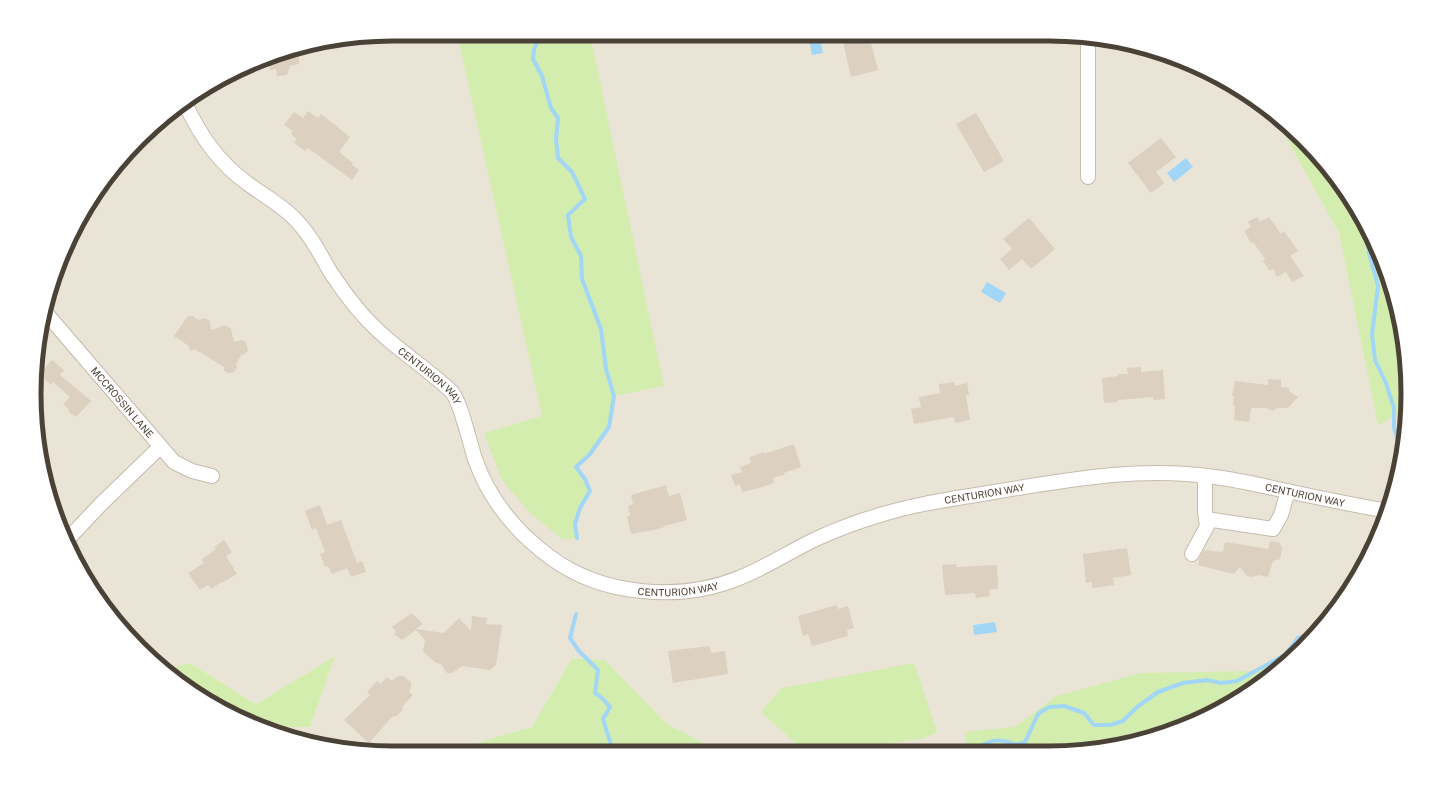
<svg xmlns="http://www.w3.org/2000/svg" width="1442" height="787" font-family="'Public Sans',sans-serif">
	<rect width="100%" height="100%" fill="#f6f2e9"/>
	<!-- residential -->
	<path fill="#eae4d7" d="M 394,34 L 1072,35 L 1142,46 L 1228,82 L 1273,114 L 1339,233 L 1378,426 L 1406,408 L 1405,440 L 1389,509 L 1360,573 L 1319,631 L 1248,692 L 1095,750 L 718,751 L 666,723 L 605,660 L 572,658 L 532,727 L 496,737 L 453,752 L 370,752 L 300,741 L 275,730 L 280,727 L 310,726 L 335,656 L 256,704 L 190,663 L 169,668 L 123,631 L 61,531 L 35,417 L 46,301 L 94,194 L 174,108 L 278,53 Z"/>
	<!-- green -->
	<g fill="#d3edaf">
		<path d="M 457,34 L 590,34 L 664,386 L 614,396 L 609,427 L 590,454 L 576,467 L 585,479 L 590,491 L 580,508 L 575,524 L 577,538 L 563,540 L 530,513 L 502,480 L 484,433 L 542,416 Z"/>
		<path d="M 1273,114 L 1285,123 L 1334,174 L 1371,234 L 1396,300 L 1407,370 L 1406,408 L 1378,426 L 1339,233 Z"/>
		<path d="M 1309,635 L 1314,635 L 1248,692 L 1186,726 L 1095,750 L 969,750 L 964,732 L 1015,727 L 1056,696 L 1141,673 L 1256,671 L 1285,655 L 1298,638 Z"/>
		<path d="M 335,656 L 310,727 L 280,727 L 275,730 L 214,705 L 169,668 L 190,663 L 256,704 Z"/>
		<path d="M 572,658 L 605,660 L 666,723 L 718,751 L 453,752 L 496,737 L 532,727 Z"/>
		<path d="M 914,663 L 937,732 L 922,739 L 830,751 L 804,751 L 761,712 L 782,688 Z"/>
	</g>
	<!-- water -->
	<g fill="#a1d6f7">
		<path d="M 808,34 L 819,34 L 823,53 L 812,55 Z"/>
		<path d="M 1186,158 L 1193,167 L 1174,182 L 1167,173 Z"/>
		<path d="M 987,282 L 1006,293 L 1000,303 L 981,292 Z"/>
		<path d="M 995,622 L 997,632 L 974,635 L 973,625 Z"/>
	</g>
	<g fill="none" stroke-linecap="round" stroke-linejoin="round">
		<!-- stream -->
		<g stroke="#a1d6f7" stroke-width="4">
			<path d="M 540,34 L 534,49 L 533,59 L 542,76 L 551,108 L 558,118 L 556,139 L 558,158 L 572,172 L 585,199 L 568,215 L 571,237 L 581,256 L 582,279 L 601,329 L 606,369 L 614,396 L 609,427 L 590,454 L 576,467 L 585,479 L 590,491 L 580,508 L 575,524 L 577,538"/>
			<path d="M 1365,225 L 1369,253 L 1378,286 L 1372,334 L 1375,360 L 1386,383 L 1394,408 L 1394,427 L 1399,446 L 1393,471"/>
			<path d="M 576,614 L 570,638 L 579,651 L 598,670 L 595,693 L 603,699 L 610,707 L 603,719 L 613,751"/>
			<path d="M 974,750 C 983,745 991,739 1002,741 C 1014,742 1012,747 1025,742 L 1038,714 L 1049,707 L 1064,706 L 1084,713 L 1094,725 L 1110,725 L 1123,721 L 1137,707 L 1158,692 L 1183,683 L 1207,680 L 1221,683 L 1237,681 L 1285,655 L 1298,638 L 1309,635 L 1314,635"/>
		</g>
	</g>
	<!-- building -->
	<g fill="#dcd0c0">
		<path d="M 869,35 L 878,70 L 851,77 L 843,42 Z"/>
		<path d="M 293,51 L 299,55 L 299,64 L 290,66 L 287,75 L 277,76 L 276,69 L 270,70 L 268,58 L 278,53 Z"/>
		<path d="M 308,111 L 318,118 L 321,114 L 350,137 L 339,152 L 353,163 L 352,165 L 359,170 L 352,180 L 308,148 L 305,151 L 294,143 L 297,139 L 291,134 L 293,131 L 284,125 L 294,112 L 303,118 Z"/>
		<path d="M 976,113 L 1004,161 L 984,172 L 956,124 Z"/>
		<path d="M 1161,138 L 1176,157 L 1156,172 L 1164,183 L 1151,193 L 1128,163 Z"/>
		<path d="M 1257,217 L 1260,222 L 1269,217 L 1281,234 L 1284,231 L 1298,251 L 1290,256 L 1304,276 L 1292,282 L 1286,272 L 1277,277 L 1273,268 L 1270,271 L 1263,261 L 1265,259 L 1253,242 L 1251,243 L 1244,231 L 1251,227 L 1248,222 Z"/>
		<path d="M 1029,218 L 1055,249 L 1031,269 L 1022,259 L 1009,270 L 1000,259 L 1012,249 L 1003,239 Z"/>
		<path d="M 188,316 L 192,316 L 198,320 L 205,318 L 210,321 L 211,330 L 225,325 L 231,329 L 234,342 L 242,340 L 246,342 L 248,350 L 245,354 L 241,355 L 236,364 L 237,367 L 234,372 L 229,373 L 224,371 L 224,367 L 195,349 L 190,351 L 189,346 L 174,336 Z"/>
		<path d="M 52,360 L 64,370 L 60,375 L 91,401 L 76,417 L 68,411 L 69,409 L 63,404 L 70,397 L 53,382 L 51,385 L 39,374 Z"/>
		<path d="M 1141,367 L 1141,372 L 1163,370 L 1165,399 L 1153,400 L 1153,397 L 1118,400 L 1118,402 L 1104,403 L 1102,378 L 1118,376 L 1118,374 L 1128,374 L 1127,368 Z"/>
		<path d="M 1268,379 L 1281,380 L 1281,387 L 1289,388 L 1289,391 L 1298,397 L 1288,408 L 1277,408 L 1273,411 L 1266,408 L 1251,408 L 1249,422 L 1234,420 L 1235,406 L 1233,406 L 1234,396 L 1232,396 L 1235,381 L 1268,385 Z"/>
		<path d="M 954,382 L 955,386 L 967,383 L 969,395 L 966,395 L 970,420 L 955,423 L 954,417 L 914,424 L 911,409 L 921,407 L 919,397 L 940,393 L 939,384 Z"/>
		<path d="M 794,444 L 801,467 L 784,473 L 784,475 L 773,478 L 774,483 L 759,488 L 742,492 L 740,484 L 735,486 L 731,475 L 742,472 L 740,467 L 751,463 L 749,457 L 764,452 L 764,454 Z"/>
		<path d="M 666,485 L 669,496 L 680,493 L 687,520 L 664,526 L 664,527 L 654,530 L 631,534 L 627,516 L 630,515 L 628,506 L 633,504 L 631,495 Z"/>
		<path d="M 320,505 L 327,525 L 341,520 L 357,563 L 362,561 L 366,572 L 351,577 L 347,568 L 332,574 L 328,566 L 325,567 L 320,554 L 325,552 L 316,528 L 312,530 L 305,511 Z"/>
		<path d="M 224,540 L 232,552 L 226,556 L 237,574 L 222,583 L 221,582 L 211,589 L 208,585 L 200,590 L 188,573 L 204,563 L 202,559 L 216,549 L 214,547 Z"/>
		<path d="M 1270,541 L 1280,543 L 1282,548 L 1280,559 L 1273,561 L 1268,577 L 1259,575 L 1251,577 L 1247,576 L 1240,567 L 1234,574 L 1198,565 L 1200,556 L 1204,550 L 1223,552 L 1225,542 L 1268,549 Z"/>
		<path d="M 1127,548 L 1131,575 L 1113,578 L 1114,585 L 1092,588 L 1092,582 L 1086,583 L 1083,554 Z"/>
		<path d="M 956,564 L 957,567 L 997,565 L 998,589 L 989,590 L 990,596 L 976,598 L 975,593 L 945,595 L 942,565 Z"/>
		<path d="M 837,605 L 838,609 L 848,606 L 854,628 L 847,630 L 848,636 L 812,646 L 808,634 L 803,636 L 798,616 Z"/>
		<path d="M 412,613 L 423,624 L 416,629 L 444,633 L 459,618 L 471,631 L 472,616 L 487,618 L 486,624 L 502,625 L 496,665 L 490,670 L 462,666 L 452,673 L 447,673 L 441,664 L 436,663 L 423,652 L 425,640 L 416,630 L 402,640 L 394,634 L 396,632 L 392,627 Z"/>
		<path d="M 710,646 L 711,653 L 725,651 L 728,674 L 673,683 L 668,651 Z"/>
		<path d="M 398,676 L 403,676 L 411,682 L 411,688 L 409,692 L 413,695 L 402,707 L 403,710 L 397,716 L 392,717 L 369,743 L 344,720 L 370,695 L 367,692 L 377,681 L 381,684 L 387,677 L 392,681 Z"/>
	</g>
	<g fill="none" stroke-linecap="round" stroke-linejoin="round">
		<defs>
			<g id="minor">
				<path id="s1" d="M 185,103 C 199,134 219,163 247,183 C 263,195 280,204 294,218 C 310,234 320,254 331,273 C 341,287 350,301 362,314 C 388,344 422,364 451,391 C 460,399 470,444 475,459 C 489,499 516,532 550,557 C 602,596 680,602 739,578 C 767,567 792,550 818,538 C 838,529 859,521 880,515 C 915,504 952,499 988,493 C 1029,486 1071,479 1112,475 C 1146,472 1181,472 1215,477 C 1239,480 1263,486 1287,491 C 1320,498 1354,505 1388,511"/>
				<path d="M 1088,177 L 1088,37"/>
				<path id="s2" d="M 45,312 L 174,462 L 192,471 L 212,476"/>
				<path d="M 1206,519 L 1273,529 L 1281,515 L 1288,491"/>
				<path d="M 67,540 L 101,504 L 160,447"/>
				<path d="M 1192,554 L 1207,526 L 1205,512 L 1205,476"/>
			</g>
		</defs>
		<!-- minor casing -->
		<use href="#minor" stroke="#c5bcae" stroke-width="16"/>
		<!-- minor -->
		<use href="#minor" stroke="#fff" stroke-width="14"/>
	</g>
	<g text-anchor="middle" stroke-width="4" stroke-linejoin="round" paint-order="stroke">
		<!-- street labels -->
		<g font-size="10" fill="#4a4236" stroke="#fff">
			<text dy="4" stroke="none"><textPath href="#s1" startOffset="371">CENTURION WAY</textPath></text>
			<text dy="4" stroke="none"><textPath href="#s2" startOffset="119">MCCROSSIN LANE</textPath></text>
			<text dy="4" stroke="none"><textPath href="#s1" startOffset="1054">CENTURION WAY</textPath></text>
			<text dy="4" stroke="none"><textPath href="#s1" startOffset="1378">CENTURION WAY</textPath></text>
			<text dy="4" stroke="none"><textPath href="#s1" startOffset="730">CENTURION WAY</textPath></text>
		</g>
	</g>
	<!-- crop -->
	<path d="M0 0H1442V787H0ZM393 41H1049A352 352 0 0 1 1401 393V394A352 352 0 0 1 1049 746H393A352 352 0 0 1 41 394V393A352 352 0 0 1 393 41Z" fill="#fff" fill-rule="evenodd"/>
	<path fill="none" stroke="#4a4236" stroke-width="5" d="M393 41H1049A352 352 0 0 1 1401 393V394A352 352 0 0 1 1049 746H393A352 352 0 0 1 41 394V393A352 352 0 0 1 393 41Z"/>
</svg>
